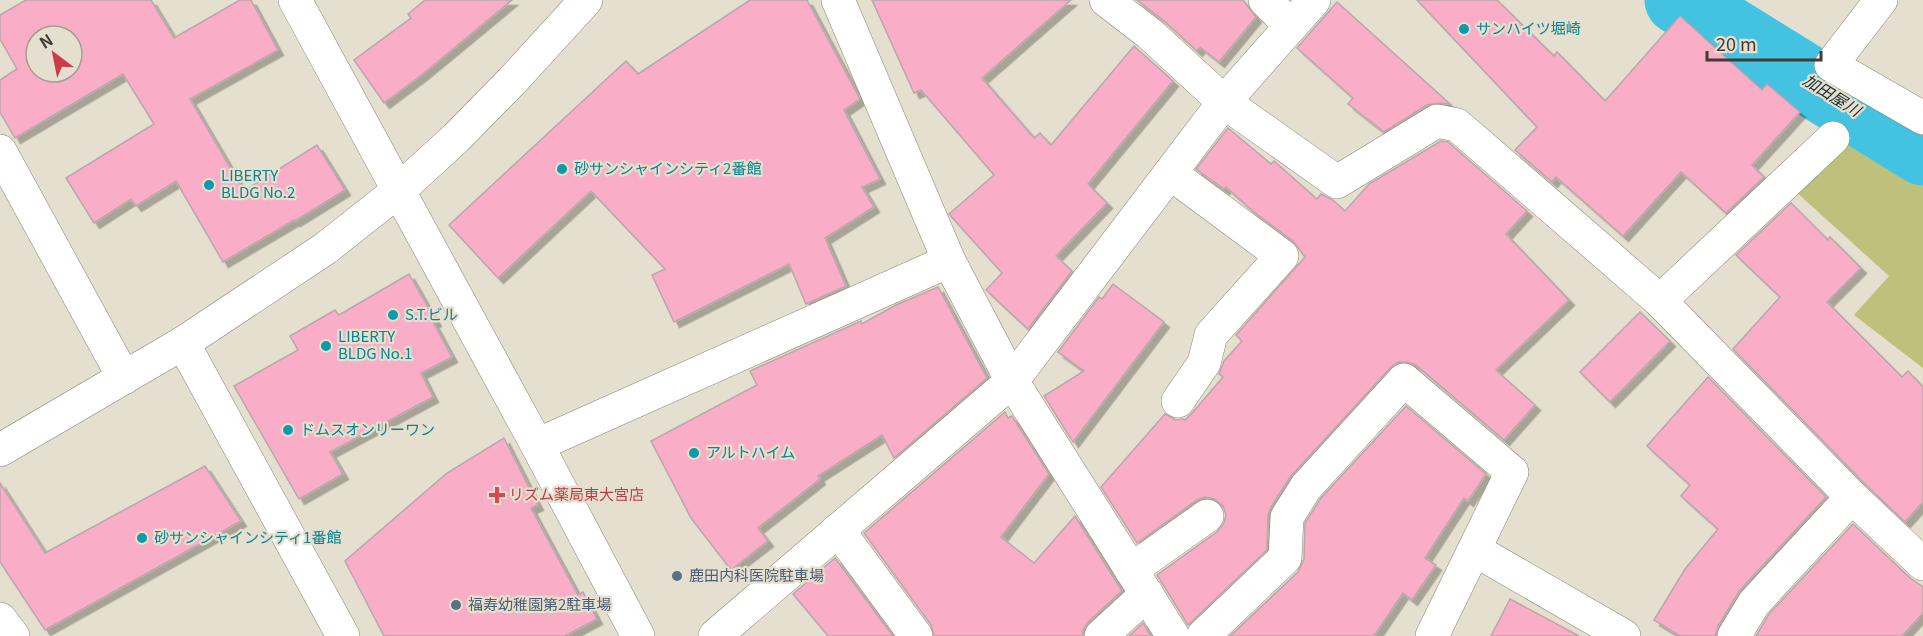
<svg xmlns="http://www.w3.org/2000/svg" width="1923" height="636" font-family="Georgia,'Noto Sans JP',serif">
	<defs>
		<filter id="shadow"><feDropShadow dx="5.5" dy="5.5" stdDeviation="0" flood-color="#0004"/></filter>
	</defs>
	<rect width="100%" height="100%" fill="#e4dfce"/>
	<!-- green -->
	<path fill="#bec17b" d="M 1853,126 L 1923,168 L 1923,368 L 1854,315 L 1889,276 L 1795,191 Z"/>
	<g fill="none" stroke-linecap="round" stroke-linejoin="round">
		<!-- river -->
		<path stroke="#43c2e1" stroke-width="69" d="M 1679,0 L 1923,151"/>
	</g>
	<!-- building -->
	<g fill="#f9adc6" stroke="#baa6ac" stroke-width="1.5" fill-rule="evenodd" filter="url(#shadow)">
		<path d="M 26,0 L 151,0 L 174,38 L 240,0 L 251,0 L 278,50 L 190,99 L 244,191 L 317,145 L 345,190 L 295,221 L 294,220 L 223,262 L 176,181 L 136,206 L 131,199 L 94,223 L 66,178 L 154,124 L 123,74 L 15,138 L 0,112 L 0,80 L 17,69 L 0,39 L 0,15 ZM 36,36 L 72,36 L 72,72 L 36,72 Z"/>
		<path d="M 425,0 L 512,0 L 424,73 L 384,103 L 354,60 L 411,18 L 408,14 Z"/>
		<path d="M 750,0 L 807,0 L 860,99 L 844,110 L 880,179 L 862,187 L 874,207 L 825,238 L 846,286 L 806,304 L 789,264 L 674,322 L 652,275 L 665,269 L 591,191 L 498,278 L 449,225 L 626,61 L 638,74 Z"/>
		<path d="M 872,0 L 1071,0 L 982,78 L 1034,138 L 1040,133 L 1051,145 L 1134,46 L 1173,81 L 1088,184 L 1107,203 L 1056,256 L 1072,271 L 1028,329 L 986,290 L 1002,273 L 949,214 L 994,175 L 921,90 L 914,93 Z"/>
		<path d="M 1137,0 L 1243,0 L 1256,17 L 1219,62 L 1200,47 L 1197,51 L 1163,20 Z"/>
		<path d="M 1417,0 L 1497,0 L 1554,56 L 1557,52 L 1605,101 L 1680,16 L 1762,90 L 1767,84 L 1800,112 L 1752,165 L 1764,177 L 1726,213 L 1681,172 L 1623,236 L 1556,177 L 1552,182 L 1515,150 L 1537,127 Z"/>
		<path d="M 1337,2 L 1450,104 L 1440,103 L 1427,105 L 1384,132 L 1348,104 L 1353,98 L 1297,48 Z"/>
		<path d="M 1228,128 L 1271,164 L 1274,161 L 1317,199 L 1321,194 L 1333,200 L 1345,211 L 1369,184 L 1441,141 L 1448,142 L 1527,211 L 1506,234 L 1569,300 L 1496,370 L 1535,405 L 1504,440 L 1416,365 L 1407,362 L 1398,362 L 1391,367 L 1290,477 L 1271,507 L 1268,516 L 1267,550 L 1188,625 L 1157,575 L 1218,531 L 1224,523 L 1226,515 L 1223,506 L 1214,499 L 1205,497 L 1197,500 L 1137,543 L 1101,487 L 1165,414 L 1176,420 L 1183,419 L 1185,420 L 1193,412 L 1223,377 L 1219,374 L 1224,361 L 1242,341 L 1236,335 L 1305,257 L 1293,241 L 1255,213 L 1226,187 L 1224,189 L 1196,169 Z"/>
		<path d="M 1791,203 L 1828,240 L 1830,237 L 1861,268 L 1827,302 L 1902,377 L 1908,371 L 1923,387 L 1923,502 L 1905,522 L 1865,484 L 1733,349 L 1780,297 L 1736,255 Z"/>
		<path d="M 409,274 L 436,321 L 433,322 L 452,357 L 421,373 L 433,397 L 330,452 L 343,474 L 299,499 L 234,386 L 298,350 L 290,336 L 335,310 L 339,315 Z"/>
		<path d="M 1113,284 L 1164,322 L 1073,442 L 1044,396 L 1084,371 L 1058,352 L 1099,297 L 1102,299 Z"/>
		<path d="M 938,287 L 987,378 L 894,458 L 882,435 L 818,476 L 820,479 L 758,528 L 768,541 L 731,570 L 691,518 L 651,441 L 757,385 L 750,371 L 861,321 L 862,324 L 896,305 Z"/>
		<path d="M 1640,312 L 1670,341 L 1610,402 L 1580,372 Z"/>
		<path d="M 1708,377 L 1826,497 L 1740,590 L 1718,626 L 1715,636 L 1680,636 L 1654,620 L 1685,569 L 1718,529 L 1681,496 L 1690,485 L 1647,446 Z"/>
		<path d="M 1406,406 L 1486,474 L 1468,501 L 1464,498 L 1425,558 L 1436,565 L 1412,600 L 1403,593 L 1374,636 L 1230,636 L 1298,572 L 1304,559 L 1305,523 L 1321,498 Z"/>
		<path d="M 1005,412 L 1008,418 L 1012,416 L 1049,474 L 1001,537 L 1034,563 L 1075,516 L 1122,591 L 1088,622 L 1083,630 L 1083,636 L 934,636 L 931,625 L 864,533 Z"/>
		<path d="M 504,438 L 538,505 L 531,508 L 578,595 L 583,592 L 597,619 L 565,636 L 384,636 L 345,561 L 447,473 Z"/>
		<path d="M 205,466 L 241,521 L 45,630 L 0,562 L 0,483 L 45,553 Z"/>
		<path d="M 1853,524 L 1910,578 L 1923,587 L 1923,613 L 1902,636 L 1756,636 L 1769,614 Z"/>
		<path d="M 835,558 L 893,636 L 828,636 L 793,594 Z"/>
		<path d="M 1510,599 L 1579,636 L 1491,636 Z"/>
		<path d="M 1143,623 L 1151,636 L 1129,636 Z"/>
	</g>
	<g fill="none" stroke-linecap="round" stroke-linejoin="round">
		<defs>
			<g id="minor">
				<path d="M 295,0 L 537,445 L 638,636"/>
				<path d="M 838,0 L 949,261 L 1012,381 L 1173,636"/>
				<path d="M 1106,0 L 1150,34 L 1224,102 L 1337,182 L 1437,121 L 1457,125 L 1660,301 L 1852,497 L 1923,564"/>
				<path d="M 1265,0 L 1291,26"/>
				<path d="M 1881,0 L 1831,65 L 1923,118"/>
				<path d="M 0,151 L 124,378"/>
				<path d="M 1170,173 L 1282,256 L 1211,335 L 1204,363 L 1178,401"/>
				<path d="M 1660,301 L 1833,138"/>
				<path d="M 183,343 L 343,636"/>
				<path d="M 537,445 L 949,261"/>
				<path d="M 0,450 L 183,343 L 326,248 L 398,191 L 456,138 L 512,81 L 586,0"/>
				<path d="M 838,530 L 916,636"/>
				<path d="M 1475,550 L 1624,636"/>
				<path d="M 1131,570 L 1207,516"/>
				<path d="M 0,619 L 13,636"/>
				<path d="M 715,636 L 1012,381 L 1224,102 L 1314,0"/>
				<path d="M 1101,636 L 1147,594"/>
				<path d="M 1203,636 L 1285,558 L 1287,517 L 1306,487 L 1404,380 L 1512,472 L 1432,636"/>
				<path d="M 1734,636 L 1754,603 L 1852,497"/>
			</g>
		</defs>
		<!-- minor casing -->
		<use href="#minor" stroke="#888474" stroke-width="34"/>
		<!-- minor -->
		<use href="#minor" stroke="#fff" stroke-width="33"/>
	</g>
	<!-- markers -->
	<g fill="#0f9aa8" stroke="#e4dfce" stroke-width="2">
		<circle cx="1464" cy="29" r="6"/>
		<circle cx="562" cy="169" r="6"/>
		<circle cx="209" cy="185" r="6"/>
		<circle cx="393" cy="315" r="6"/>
		<circle cx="326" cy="346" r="6"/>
		<circle cx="288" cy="430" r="6"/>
		<circle cx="694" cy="453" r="6"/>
		<circle cx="142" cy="538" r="6"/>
	</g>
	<path fill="#e0444e" stroke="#e4dfce" stroke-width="2" d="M494 486h6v6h6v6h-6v6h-6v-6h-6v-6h6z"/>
	<g fill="#5c6f8a" stroke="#e4dfce" stroke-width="2">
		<circle cx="677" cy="576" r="6"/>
		<circle cx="456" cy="605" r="6"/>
	</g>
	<g text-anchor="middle" stroke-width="4.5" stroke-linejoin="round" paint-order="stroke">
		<!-- culture labels -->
		<g font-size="15" fill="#0d838f" stroke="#e4dfce" text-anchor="start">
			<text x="1476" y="34">サンハイツ堀崎</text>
			<text x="574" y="174">砂サンシャインシティ2番館</text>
			<text x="221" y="181">LIBERTY<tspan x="221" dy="17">BLDG No.2</tspan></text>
			<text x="405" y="320">S.T.ビル</text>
			<text x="338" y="342">LIBERTY<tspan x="338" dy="17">BLDG No.1</tspan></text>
			<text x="300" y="435">ドムスオンリーワン</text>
			<text x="706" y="458">アルトハイム</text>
			<text x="154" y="543">砂サンシャインシティ1番館</text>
		</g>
		<!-- health labels -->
		<g font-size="15" fill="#be3a42" stroke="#e4dfce" text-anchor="start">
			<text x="509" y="500">リズム薬局東大宮店</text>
		</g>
		<!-- service labels -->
		<g font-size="15" fill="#4e5e75" stroke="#e4dfce" text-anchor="start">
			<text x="689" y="581">鹿田内科医院駐車場</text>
			<text x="468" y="610">福寿幼稚園第2駐車場</text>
		</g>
		<!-- water labels -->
		<g font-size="16" font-style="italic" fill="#172d33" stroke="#e4dfce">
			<text transform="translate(1832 95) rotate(32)" y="6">加田屋川</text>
		</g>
	</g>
	<!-- north arrow -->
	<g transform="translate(54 54) rotate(328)"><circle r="28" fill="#e4dfce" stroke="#a29e91" stroke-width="1.5"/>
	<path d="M0-4.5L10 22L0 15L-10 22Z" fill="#cb3b4c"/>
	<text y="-9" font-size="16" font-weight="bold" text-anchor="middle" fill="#3f3d36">N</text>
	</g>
	<!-- scale -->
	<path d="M1707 51v9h114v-9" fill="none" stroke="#3f3d36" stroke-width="3"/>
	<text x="1716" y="51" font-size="18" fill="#3f3d36" stroke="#e4dfce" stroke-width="4.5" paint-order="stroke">20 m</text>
</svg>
